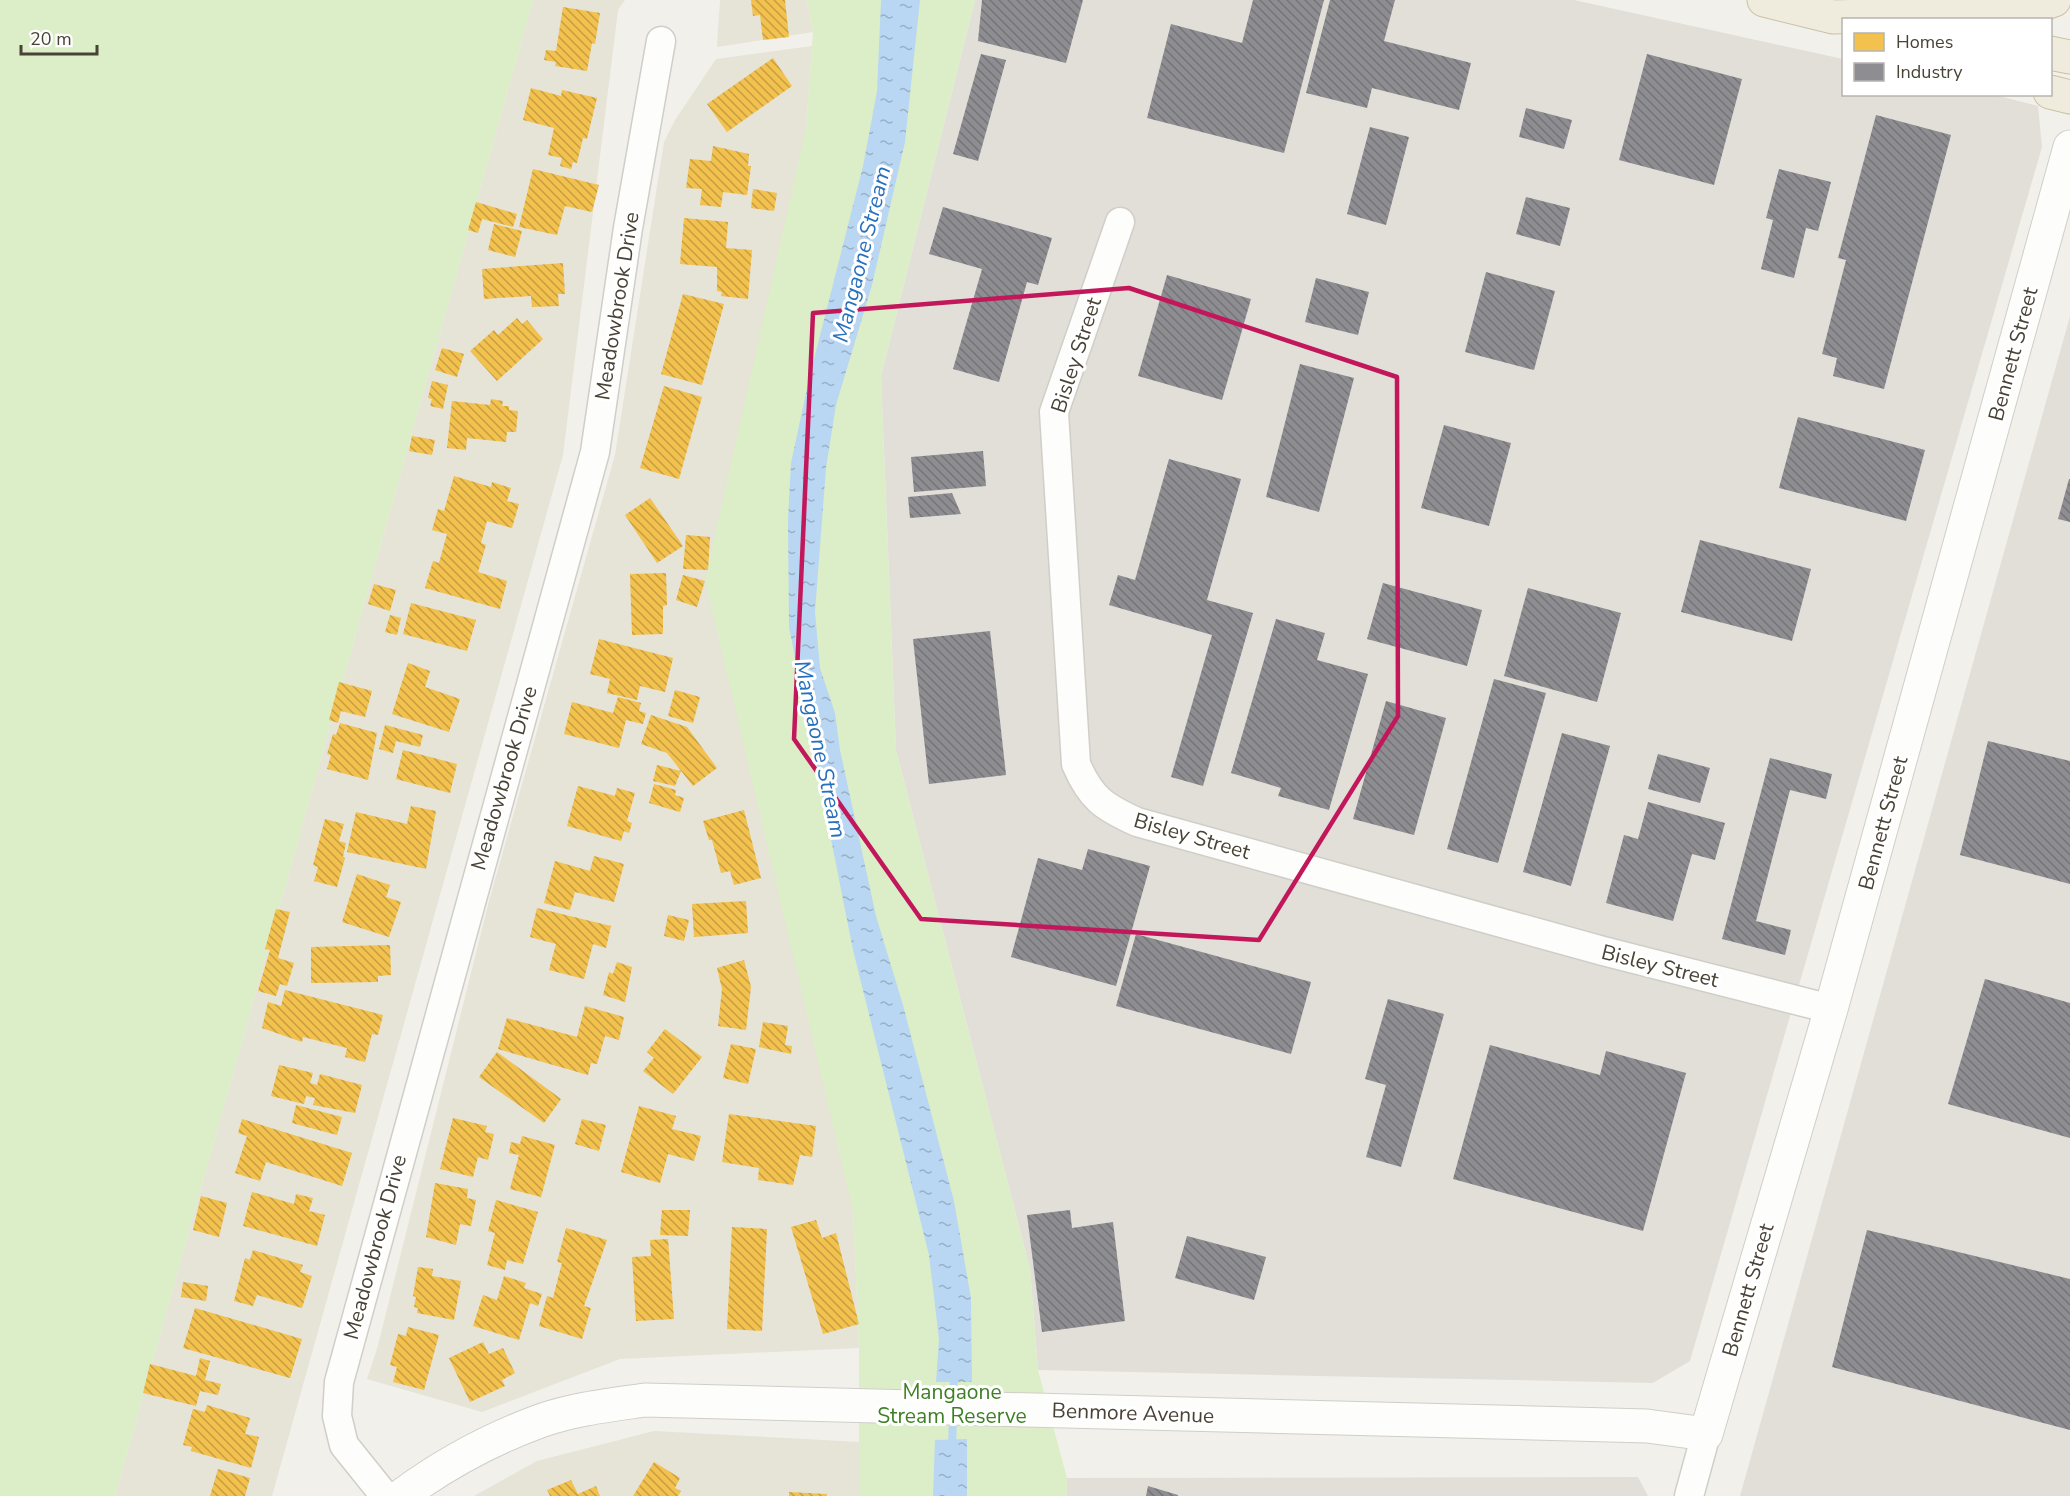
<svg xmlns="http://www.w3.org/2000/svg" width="2070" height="1496" font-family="'Nunito Sans',sans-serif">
	<defs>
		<pattern id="water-ripples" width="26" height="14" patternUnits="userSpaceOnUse" patternTransform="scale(1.5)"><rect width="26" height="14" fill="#b9d6f2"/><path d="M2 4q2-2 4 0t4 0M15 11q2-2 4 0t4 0" fill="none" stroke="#98afc5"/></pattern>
		<pattern id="homes-back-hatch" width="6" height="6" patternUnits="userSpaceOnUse" patternTransform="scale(1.5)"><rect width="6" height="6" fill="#f2c14e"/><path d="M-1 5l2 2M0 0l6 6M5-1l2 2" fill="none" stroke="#c69e42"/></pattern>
		<pattern id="industry-back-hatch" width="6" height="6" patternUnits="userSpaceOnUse" patternTransform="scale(1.5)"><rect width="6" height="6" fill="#8d8d92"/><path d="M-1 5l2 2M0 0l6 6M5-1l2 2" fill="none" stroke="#757578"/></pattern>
	</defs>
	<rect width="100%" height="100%" fill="#f2f0ea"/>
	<!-- residential -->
	<g fill="#e6e3d7">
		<path d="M 533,0 L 625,0 L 618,10 L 563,455 L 272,1496 L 115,1496 Z"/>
		<path d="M 720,0 L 807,0 L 813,32 L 717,47 Z"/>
		<path d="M 812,46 L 806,128 L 859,1348 L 620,1359 L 482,1412 L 367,1379 L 377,1349 L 489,901 L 615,455 L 664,142 L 675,120 L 716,59 Z"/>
		<path d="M 654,1431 L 860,1442 L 859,1496 L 474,1496 L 537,1461 Z"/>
	</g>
	<!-- industrial -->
	<g fill="#e2dfd8">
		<path d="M 975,0 L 1574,0 L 1843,59 L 1844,94 L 1991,94 L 2038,106 L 2042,147 L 1690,1361 L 1653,1383 L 1038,1370 L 1030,1269 L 896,750 L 881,376 Z"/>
		<path d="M 2070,316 L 2070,1496 L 1740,1496 Z"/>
		<path d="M 1638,1477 L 1648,1496 L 1067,1496 L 1067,1478 Z"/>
	</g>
	<!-- green -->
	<g fill="#dceec8">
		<path d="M 0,0 L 533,0 L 115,1496 L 0,1496 Z"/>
		<path d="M 807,0 L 975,0 L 881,376 L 896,750 L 1030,1269 L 1038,1370 L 1067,1478 L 1067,1496 L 859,1496 L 859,1348 L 853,1211 L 705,580 L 806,128 L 813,32 Z"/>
	</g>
	<!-- water -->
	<g fill="url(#water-ripples)">
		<path d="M 881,0 L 920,0 L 905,142 L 872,285 L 836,405 L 826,468 L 815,612 L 820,668 L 835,713 L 840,750 L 876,916 L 903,1005 L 954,1201 L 971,1298 L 972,1382 L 936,1382 L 939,1339 L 929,1255 L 853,950 L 789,627 L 788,520 L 791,463 L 809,379 L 863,166 L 877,91 Z"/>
		<path d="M 967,1439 L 967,1496 L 933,1496 L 935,1440 Z"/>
	</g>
	<!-- homes -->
	<g fill="url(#homes-back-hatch)">
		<path d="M 751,0 L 785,0 L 789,37 L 763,40 L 760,15 L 753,16 Z"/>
		<path d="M 563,7 L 600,13 L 595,44 L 592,43 L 587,71 L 555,66 L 556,62 L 544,60 L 546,50 L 556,51 Z"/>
		<path d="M 773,58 L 792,86 L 727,132 L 707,104 Z"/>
		<path d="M 531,88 L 561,96 L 562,90 L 597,98 L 587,139 L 583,138 L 577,163 L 573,162 L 571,169 L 560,166 L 562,158 L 548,155 L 554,128 L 523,120 Z"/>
		<path d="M 713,146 L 749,154 L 748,166 L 751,166 L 747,195 L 723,192 L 721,207 L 700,205 L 702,189 L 686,188 L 690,159 L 711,161 Z"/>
		<path d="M 533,169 L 599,185 L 592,212 L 565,206 L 557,235 L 519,227 Z"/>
		<path d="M 753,189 L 777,193 L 774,211 L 751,208 Z"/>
		<path d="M 476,202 L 517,214 L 513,227 L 482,219 L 478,233 L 468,230 Z"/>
		<path d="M 684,218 L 728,222 L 726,248 L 752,250 L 748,299 L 721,296 L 722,292 L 717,291 L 717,267 L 680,264 Z"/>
		<path d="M 494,224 L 522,231 L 515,257 L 488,250 Z"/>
		<path d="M 563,263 L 565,294 L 558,294 L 559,306 L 532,307 L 531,296 L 484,299 L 482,269 Z"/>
		<path d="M 683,294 L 724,304 L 702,385 L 661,374 Z"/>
		<path d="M 517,318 L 522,324 L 527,320 L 543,339 L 497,381 L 470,351 L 494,330 L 498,335 Z"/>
		<path d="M 442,348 L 464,354 L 457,377 L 435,370 Z"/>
		<path d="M 432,381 L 448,385 L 443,409 L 430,406 L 432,399 L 428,398 Z"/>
		<path d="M 664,386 L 702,397 L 679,479 L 640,468 Z"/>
		<path d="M 491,399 L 503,401 L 502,406 L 509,406 L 509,410 L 518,411 L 516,432 L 507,432 L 506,442 L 467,438 L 466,450 L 447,448 L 452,401 L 490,405 Z"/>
		<path d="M 412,436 L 435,440 L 432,455 L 409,451 Z"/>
		<path d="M 454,476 L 491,487 L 492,482 L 511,488 L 507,501 L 519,504 L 512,528 L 487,521 L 481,543 L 486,545 L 478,572 L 507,581 L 500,609 L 425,588 L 433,561 L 439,563 L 447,534 L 432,530 L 438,509 L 444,511 Z"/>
		<path d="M 650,498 L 683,546 L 657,563 L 625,515 Z"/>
		<path d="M 686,535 L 710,537 L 708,570 L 683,569 Z"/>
		<path d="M 666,573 L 667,605 L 663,606 L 663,634 L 632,635 L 630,574 Z"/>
		<path d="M 683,575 L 705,581 L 697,607 L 676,600 Z"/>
		<path d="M 374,584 L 396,590 L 390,611 L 368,604 Z"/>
		<path d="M 411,603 L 476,620 L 467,651 L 403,634 Z"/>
		<path d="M 390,615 L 401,618 L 397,635 L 385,632 Z"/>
		<path d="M 599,639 L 673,658 L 665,692 L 640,686 L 637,700 L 607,693 L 610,679 L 590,674 Z"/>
		<path d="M 408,663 L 430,671 L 425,687 L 460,699 L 449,732 L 392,714 Z"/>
		<path d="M 339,682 L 372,691 L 365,717 L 341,711 L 338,723 L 329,720 Z"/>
		<path d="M 675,690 L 700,697 L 693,723 L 668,716 Z"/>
		<path d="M 618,697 L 641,703 L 639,711 L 646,713 L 643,724 L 626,720 L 619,748 L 564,734 L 572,702 L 613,713 Z"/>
		<path d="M 651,715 L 687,727 L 717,768 L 693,786 L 667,753 L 641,744 Z"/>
		<path d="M 340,723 L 377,733 L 368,780 L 327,769 L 331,755 L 327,754 L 333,734 L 336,735 Z"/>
		<path d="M 385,725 L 423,735 L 420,747 L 396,741 L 393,753 L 379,749 Z"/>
		<path d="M 403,750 L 457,764 L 450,793 L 396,779 Z"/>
		<path d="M 657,765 L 681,771 L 675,786 L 653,781 Z"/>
		<path d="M 654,784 L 676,790 L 675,795 L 684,798 L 680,812 L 649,803 Z"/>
		<path d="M 578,786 L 615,796 L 617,788 L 635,793 L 627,821 L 632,823 L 629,833 L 624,831 L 621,841 L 567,826 Z"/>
		<path d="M 411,806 L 436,811 L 426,869 L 347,852 L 356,812 L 407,824 Z"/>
		<path d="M 744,810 L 761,878 L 734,885 L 730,871 L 721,873 L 712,840 L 709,840 L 703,821 Z"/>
		<path d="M 325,819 L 344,824 L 339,841 L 346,843 L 343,857 L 345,858 L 337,887 L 314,881 L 318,867 L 313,865 Z"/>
		<path d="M 594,856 L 624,864 L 614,902 L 575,892 L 570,910 L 544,903 L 555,861 L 590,871 Z"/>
		<path d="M 357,874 L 390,885 L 386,897 L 401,902 L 389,937 L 342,922 Z"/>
		<path d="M 746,901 L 748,933 L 694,937 L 692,904 Z"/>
		<path d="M 537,908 L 611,926 L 606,948 L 593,944 L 584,979 L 549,970 L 556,944 L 530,937 Z"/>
		<path d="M 276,909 L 290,912 L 278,958 L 294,963 L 287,986 L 280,984 L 276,996 L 258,991 L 270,950 L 265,949 Z"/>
		<path d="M 668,915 L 689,920 L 684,941 L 664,936 Z"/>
		<path d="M 390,945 L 391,975 L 378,976 L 378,982 L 311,983 L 311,947 Z"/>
		<path d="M 744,960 L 751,987 L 746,1030 L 718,1026 L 722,989 L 717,968 Z"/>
		<path d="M 617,962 L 632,967 L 625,1002 L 603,995 L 609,972 L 613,974 Z"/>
		<path d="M 285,990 L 383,1015 L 378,1035 L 372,1034 L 365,1062 L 345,1057 L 347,1048 L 303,1037 L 302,1042 L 262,1028 L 268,1002 L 281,1006 Z"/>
		<path d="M 585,1006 L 624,1017 L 619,1040 L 605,1036 L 597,1064 L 591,1063 L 588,1075 L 498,1049 L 507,1018 L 577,1037 Z"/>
		<path d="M 763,1022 L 788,1026 L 785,1045 L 792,1046 L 791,1054 L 759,1047 Z"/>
		<path d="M 665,1029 L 702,1057 L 673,1094 L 643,1071 L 654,1058 L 647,1052 Z"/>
		<path d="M 731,1044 L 756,1049 L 748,1084 L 723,1078 Z"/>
		<path d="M 497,1052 L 561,1099 L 544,1123 L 479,1077 Z"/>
		<path d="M 279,1065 L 313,1073 L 310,1083 L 317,1085 L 320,1074 L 362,1085 L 355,1113 L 313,1105 L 315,1098 L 306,1096 L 304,1104 L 271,1096 Z"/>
		<path d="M 296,1105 L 342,1117 L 337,1135 L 292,1123 Z"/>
		<path d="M 639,1106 L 676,1116 L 672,1129 L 701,1136 L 694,1161 L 668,1154 L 660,1183 L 621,1172 Z"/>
		<path d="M 729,1114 L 816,1126 L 812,1157 L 800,1155 L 793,1185 L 758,1180 L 759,1168 L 722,1162 Z"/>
		<path d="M 453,1118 L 487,1126 L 485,1132 L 494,1134 L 488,1160 L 478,1157 L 473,1177 L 440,1169 Z"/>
		<path d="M 242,1119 L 352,1153 L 342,1186 L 266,1162 L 260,1181 L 235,1173 L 247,1136 L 238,1133 Z"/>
		<path d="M 582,1119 L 606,1125 L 599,1151 L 575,1144 Z"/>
		<path d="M 522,1136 L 555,1145 L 541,1197 L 510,1189 L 519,1155 L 509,1153 L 511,1142 L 520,1144 Z"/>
		<path d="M 435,1183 L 468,1189 L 467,1198 L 476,1200 L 471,1226 L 460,1224 L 456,1245 L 426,1237 Z"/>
		<path d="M 252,1192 L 294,1204 L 296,1194 L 313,1198 L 309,1211 L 325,1215 L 317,1246 L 243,1226 Z"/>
		<path d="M 201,1196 L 227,1203 L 219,1237 L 193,1230 Z"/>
		<path d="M 496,1200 L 538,1212 L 523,1264 L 507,1260 L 505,1270 L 487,1265 L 495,1233 L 488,1231 Z"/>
		<path d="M 662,1210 L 690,1210 L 688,1236 L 660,1235 Z"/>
		<path d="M 816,1220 L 822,1238 L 836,1233 L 859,1324 L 823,1334 L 791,1227 Z"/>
		<path d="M 732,1227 L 767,1229 L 762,1331 L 727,1329 Z"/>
		<path d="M 566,1228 L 607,1240 L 584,1306 L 591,1308 L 582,1339 L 539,1326 L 547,1296 L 553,1298 L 558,1278 L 562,1263 L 557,1262 Z"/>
		<path d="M 668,1239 L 674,1319 L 636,1321 L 632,1257 L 651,1256 L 650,1240 Z"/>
		<path d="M 253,1250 L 303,1265 L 300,1272 L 312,1276 L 302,1308 L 257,1295 L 253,1306 L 234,1301 L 245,1258 L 250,1260 Z"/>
		<path d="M 418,1267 L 433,1269 L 432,1276 L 461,1281 L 454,1320 L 417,1313 L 418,1308 L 414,1307 L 416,1297 L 413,1296 Z"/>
		<path d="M 504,1276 L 526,1283 L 524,1288 L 542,1294 L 538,1306 L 530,1303 L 519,1340 L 473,1326 L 483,1295 L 497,1300 Z"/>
		<path d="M 183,1282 L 208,1286 L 206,1301 L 181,1297 Z"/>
		<path d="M 195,1308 L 302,1339 L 290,1378 L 183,1348 Z"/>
		<path d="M 408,1327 L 439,1335 L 424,1390 L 393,1382 L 397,1367 L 390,1365 L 398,1334 L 406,1336 Z"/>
		<path d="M 483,1342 L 489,1354 L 503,1348 L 515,1373 L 502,1380 L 505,1386 L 470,1402 L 449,1358 Z"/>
		<path d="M 200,1358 L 210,1361 L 205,1380 L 221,1384 L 218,1395 L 200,1391 L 196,1406 L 143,1393 L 150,1364 L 196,1376 Z"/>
		<path d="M 207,1405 L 250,1418 L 245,1434 L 259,1437 L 251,1468 L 191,1451 L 192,1447 L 183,1445 L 193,1409 L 205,1412 Z"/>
		<path d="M 654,1462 L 680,1478 L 675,1488 L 681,1491 L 678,1496 L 633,1496 Z"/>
		<path d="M 218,1469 L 250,1478 L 245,1496 L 210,1496 Z"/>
		<path d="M 571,1480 L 578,1494 L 596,1486 L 600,1496 L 550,1496 L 547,1490 Z"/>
		<path d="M 789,1492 L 827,1494 L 827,1496 L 789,1496 Z"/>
	</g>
	<!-- industry -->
	<g fill="url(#industry-back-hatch)">
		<path d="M 982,0 L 1083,0 L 1066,63 L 978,41 Z"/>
		<path d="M 1253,0 L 1324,0 L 1284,153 L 1147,118 L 1171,24 L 1242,43 Z"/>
		<path d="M 1330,0 L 1395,0 L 1384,41 L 1471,63 L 1459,110 L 1372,88 L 1367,108 L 1306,93 Z"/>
		<path d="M 981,54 L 1006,60 L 978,161 L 953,154 Z"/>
		<path d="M 1647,54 L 1742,79 L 1714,185 L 1619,160 Z"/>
		<path d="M 1526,108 L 1572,120 L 1564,149 L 1519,137 Z"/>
		<path d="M 1876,115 L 1951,135 L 1884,389 L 1833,376 L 1837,358 L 1822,354 L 1846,260 L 1838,258 Z"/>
		<path d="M 1370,127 L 1409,137 L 1386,225 L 1347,214 Z"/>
		<path d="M 1779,169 L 1831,182 L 1818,231 L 1806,228 L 1794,278 L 1761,269 L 1773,220 L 1766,218 Z"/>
		<path d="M 1526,197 L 1570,208 L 1560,246 L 1516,234 Z"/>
		<path d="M 943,207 L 1052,238 L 1038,285 L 1027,282 L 999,382 L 953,369 L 982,269 L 929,254 Z"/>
		<path d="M 1486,272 L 1555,291 L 1534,370 L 1465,352 Z"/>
		<path d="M 1167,275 L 1251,299 L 1222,400 L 1138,376 Z"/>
		<path d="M 1316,278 L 1369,292 L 1358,335 L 1305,322 Z"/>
		<path d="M 1300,364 L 1354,378 L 1319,512 L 1266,497 Z"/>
		<path d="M 1798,417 L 1925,450 L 1906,521 L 1779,488 Z"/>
		<path d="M 1444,425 L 1511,443 L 1489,526 L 1421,508 Z"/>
		<path d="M 983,451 L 986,486 L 914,492 L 911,457 Z"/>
		<path d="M 1169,459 L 1241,479 L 1207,600 L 1253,613 L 1203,786 L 1171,777 L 1212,635 L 1109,605 L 1118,575 L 1135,580 Z"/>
		<path d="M 2069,479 L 2070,479 L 2070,522 L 2058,519 Z"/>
		<path d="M 952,493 L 961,514 L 910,518 L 908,497 Z"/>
		<path d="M 1700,540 L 1811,569 L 1792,641 L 1681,612 Z"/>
		<path d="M 1383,583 L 1482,610 L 1467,666 L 1367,639 Z"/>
		<path d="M 1528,588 L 1621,613 L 1597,702 L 1504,676 Z"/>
		<path d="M 1276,619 L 1325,633 L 1317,660 L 1368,674 L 1329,810 L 1278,796 L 1281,788 L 1231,773 Z"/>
		<path d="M 990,631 L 1006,775 L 929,784 L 913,639 Z"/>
		<path d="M 1494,679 L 1546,693 L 1498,863 L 1447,849 Z"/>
		<path d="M 1386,701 L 1446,718 L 1414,835 L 1353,819 Z"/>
		<path d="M 1562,733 L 1610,746 L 1571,886 L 1523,872 Z"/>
		<path d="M 1988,741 L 2070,761 L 2070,884 L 1960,855 Z"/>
		<path d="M 1658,754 L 1710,768 L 1700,803 L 1648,789 Z"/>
		<path d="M 1770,758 L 1832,774 L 1826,799 L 1790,790 L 1756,921 L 1791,930 L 1785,955 L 1722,939 Z"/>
		<path d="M 1648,802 L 1725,823 L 1715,860 L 1692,854 L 1673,921 L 1606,903 L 1624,835 L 1638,839 Z"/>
		<path d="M 1088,849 L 1150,866 L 1116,986 L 1011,957 L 1038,858 L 1082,870 Z"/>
		<path d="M 1136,934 L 1311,982 L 1291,1054 L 1116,1006 Z"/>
		<path d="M 1985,979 L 2070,1003 L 2070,1138 L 1948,1104 Z"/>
		<path d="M 1388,999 L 1444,1014 L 1401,1167 L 1366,1157 L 1386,1085 L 1365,1079 Z"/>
		<path d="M 1490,1045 L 1600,1075 L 1606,1051 L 1686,1073 L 1643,1231 L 1453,1179 Z"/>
		<path d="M 1070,1210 L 1072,1228 L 1113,1222 L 1125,1321 L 1042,1332 L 1027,1215 Z"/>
		<path d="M 1867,1230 L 2070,1279 L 2070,1430 L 1832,1367 Z"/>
		<path d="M 1187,1236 L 1266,1257 L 1254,1300 L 1175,1278 Z"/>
		<path d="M 1148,1486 L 1178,1495 L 1178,1496 L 1146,1496 Z"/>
	</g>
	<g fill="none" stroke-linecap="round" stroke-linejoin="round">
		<!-- stream -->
		<g stroke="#b9d6f2" stroke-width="8">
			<path d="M 953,1401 L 954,1374"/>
			<path d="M 952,1449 L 953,1416"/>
		</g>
		<defs>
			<g id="minor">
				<path d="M 1120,222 L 1054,412 L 1076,764 C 1091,799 1104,807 1137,822 L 1603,951 L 1831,1009"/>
				<path d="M 385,1496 L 344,1445 L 337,1416 L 339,1382 L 595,452 L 628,228 L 661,41"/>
				<path d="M 1689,1496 L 1706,1434"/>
			</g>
			<path id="tertiary" d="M 401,1496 C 443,1465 491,1439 540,1421 C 574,1409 610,1405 645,1400 L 1647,1426 L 1706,1434 L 1831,1009 L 2070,147"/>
			<g id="trunk">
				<path d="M 1764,0 L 1833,17 L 1909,15 L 1925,20"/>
				<path d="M 1909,15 C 1956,14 2010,18 2054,0"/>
				<path d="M 2050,53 L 2070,57"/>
				<path d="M 2050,92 L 2070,97"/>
			</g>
		</defs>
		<!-- minor casing -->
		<use href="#minor" stroke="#d0cec8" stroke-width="31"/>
		<!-- tertiary casing -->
		<use href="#tertiary" stroke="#d0cec8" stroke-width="35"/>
		<!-- trunk casing -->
		<use href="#trunk" stroke="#ccc0a4" stroke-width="35"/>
		<!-- minor -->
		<use href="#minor" stroke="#fdfdfc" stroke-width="28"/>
		<!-- tertiary -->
		<use href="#tertiary" stroke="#fdfdfc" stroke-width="33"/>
		<!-- trunk -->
		<use href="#trunk" stroke="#efecde" stroke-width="33"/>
	</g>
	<!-- marked area -->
	<path fill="none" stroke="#c2185b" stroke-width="4.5" stroke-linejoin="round" d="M 1129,288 L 1397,377 L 1398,716 L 1259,940 L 921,919 L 794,739 L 813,313 Z"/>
	<g text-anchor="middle" stroke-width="6" stroke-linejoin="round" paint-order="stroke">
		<!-- street labels -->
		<g font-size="21" fill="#494336" stroke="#fff">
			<text transform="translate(617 306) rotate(-81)" y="7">Meadowbrook Drive</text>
			<text transform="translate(2013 354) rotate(-75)" y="7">Bennett Street</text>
			<text transform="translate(1076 355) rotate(-72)" y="7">Bisley Street</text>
			<text transform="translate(504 778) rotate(-74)" y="7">Meadowbrook Drive</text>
			<text transform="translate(1883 823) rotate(-75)" y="7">Bennett Street</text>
			<text transform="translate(1192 836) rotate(16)" y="7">Bisley Street</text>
			<text transform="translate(1660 966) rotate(14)" y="7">Bisley Street</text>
			<text transform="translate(375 1247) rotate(-75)" y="7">Meadowbrook Drive</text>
			<text transform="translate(1748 1290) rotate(-74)" y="7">Bennett Street</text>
			<text transform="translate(1133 1413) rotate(2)" y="7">Benmore Avenue</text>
		</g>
		<!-- park labels -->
		<g font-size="21" fill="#3e7f24" stroke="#fff">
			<text x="952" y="1399">Mangaone<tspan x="952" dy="24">Stream Reserve</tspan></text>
		</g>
		<!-- water labels -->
		<g font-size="22" font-style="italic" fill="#2770bc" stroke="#fff">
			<text transform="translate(861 254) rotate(-76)" y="8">Mangaone Stream</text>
			<text transform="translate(821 749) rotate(78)" y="8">Mangaone Stream</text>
		</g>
	</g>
	<!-- legend -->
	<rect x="1842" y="18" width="210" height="78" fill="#ffffff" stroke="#b6b4af" stroke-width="1.5"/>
	<rect x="1854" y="33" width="30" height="18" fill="#f2c14e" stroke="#b6b4af" stroke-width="1.5"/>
	<text x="1896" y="48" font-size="18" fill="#494336">Homes</text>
	<rect x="1854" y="63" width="30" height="18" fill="#8d8d92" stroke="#b6b4af" stroke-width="1.5"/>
	<text x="1896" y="78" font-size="18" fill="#494336">Industry</text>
	<!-- scale -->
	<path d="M21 45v9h76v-9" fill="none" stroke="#494336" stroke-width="3"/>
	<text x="30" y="45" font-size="18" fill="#494336" stroke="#ffffff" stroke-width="4.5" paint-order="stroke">20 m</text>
</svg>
